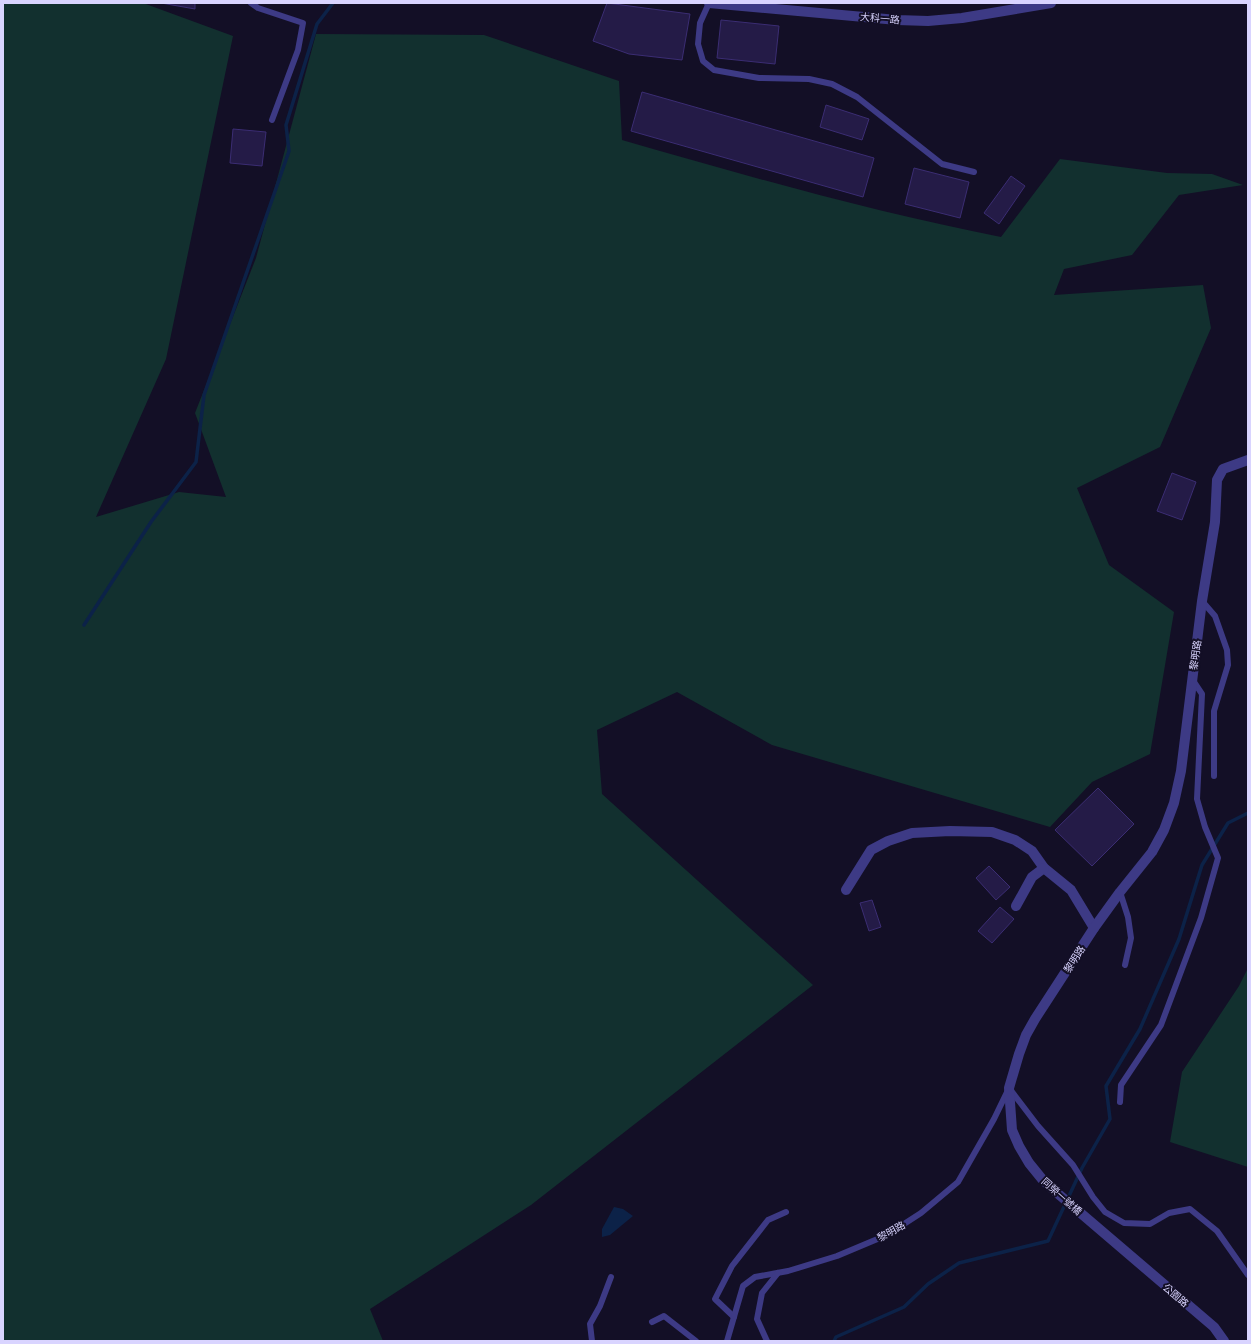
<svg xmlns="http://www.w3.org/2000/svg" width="1251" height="1344" font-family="Overpass,'Noto Sans TC',sans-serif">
	<rect width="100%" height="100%" fill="#130f26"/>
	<!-- green -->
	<g fill="#12302f">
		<path d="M 3,3 L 143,3 L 233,36 L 166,359 L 96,517 L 179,492 L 226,497 L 195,413 L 256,258 L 316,34 L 484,35 L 619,81 L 622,140 C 747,176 873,212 1001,237 L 1060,159 L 1167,173 L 1212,174 L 1243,185 L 1179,195 L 1132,255 L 1064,269 L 1054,295 L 1203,285 L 1211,328 L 1160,447 L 1077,488 L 1109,565 L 1174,612 L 1150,754 L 1092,782 L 1050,827 L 772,745 L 677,692 L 597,730 L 602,794 L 813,985 L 531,1205 L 370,1309 L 383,1341 L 3,1341 Z"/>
		<path d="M 1248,968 L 1248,1167 L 1170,1142 L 1182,1072 L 1239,986 Z"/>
	</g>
	<!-- water -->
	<path fill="#0c2248" d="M 614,1207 L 623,1209 L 633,1216 L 610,1235 L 602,1237 L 602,1229 Z"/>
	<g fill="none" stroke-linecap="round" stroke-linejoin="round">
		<!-- stream -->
		<g stroke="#0c2248" stroke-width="3.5">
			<path d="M 84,625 L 151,522 L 196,462 L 204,395 L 289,151 L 286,125 L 317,24 L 333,3"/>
			<path d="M 834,1341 L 836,1337 L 904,1307 L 928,1284 L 959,1263 L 1048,1241 L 1082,1168 L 1110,1119 L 1106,1086 L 1140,1029 L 1179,939 L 1202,865 L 1228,823 L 1248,813"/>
		</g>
	</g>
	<!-- building -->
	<g fill="#241b47" stroke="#3b2d73">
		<path d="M 161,3 L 195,3 L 195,9 Z"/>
		<path d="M 607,3 L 690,14 L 682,60 L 629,54 L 593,41 Z"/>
		<path d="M 721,20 L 779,26 L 775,64 L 717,58 Z"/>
		<path d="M 642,92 L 874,158 L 863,197 L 631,131 Z"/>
		<path d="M 826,105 L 869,119 L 862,140 L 820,127 Z"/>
		<path d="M 233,129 L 266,132 L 262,166 L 230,163 Z"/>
		<path d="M 914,168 L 969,182 L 960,218 L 905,204 Z"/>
		<path d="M 1011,176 L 1025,186 L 999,224 L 984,213 Z"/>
		<path d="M 1172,473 L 1196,482 L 1182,520 L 1157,511 Z"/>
		<path d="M 1098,788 L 1134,824 L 1092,866 L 1055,830 Z"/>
		<path d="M 989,866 L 1010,887 L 996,900 L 976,878 Z"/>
		<path d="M 872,900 L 881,927 L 869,931 L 860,903 Z"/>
		<path d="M 1000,907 L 1014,919 L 992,943 L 978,931 Z"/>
	</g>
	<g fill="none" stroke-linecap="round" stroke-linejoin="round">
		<!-- lane -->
		<g stroke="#3d3a85" stroke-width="6">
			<path d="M 251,3 L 258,8 L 303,23 L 298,50 L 272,120"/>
			<path d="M 709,3 L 700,23 L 698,44 L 703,61 L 714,70 L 759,78 L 809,79 L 832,84 L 857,97 L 942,164 L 974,172"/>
			<path d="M 1202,601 L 1215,616 L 1227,650 L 1228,665 L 1214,711 L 1214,776"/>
			<path d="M 1120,892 L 1128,917 L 1131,938 L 1125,965"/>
			<path d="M 1120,1102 L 1121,1085 L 1161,1025 L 1201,918 L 1218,858 L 1205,827 L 1197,799 L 1202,694 L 1192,679"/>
			<path d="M 734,1317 L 715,1299 L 732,1266 L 768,1220 L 786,1212"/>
			<path d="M 652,1322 L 664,1316 L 696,1341"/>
			<path d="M 592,1341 L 590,1324 L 600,1306 L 611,1277"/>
			<path d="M 727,1341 L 743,1286 L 755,1277 L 788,1271 L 837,1256 L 887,1235 L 921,1213 L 958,1182 L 994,1119 L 1009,1088 L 1038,1126 L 1073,1165 L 1093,1197 L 1105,1212 L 1124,1223 L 1150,1224 L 1169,1213 L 1190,1209 L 1217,1231 L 1248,1275"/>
			<path d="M 767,1341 L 757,1319 L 762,1293 L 778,1273"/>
		</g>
		<!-- street -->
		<g stroke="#3d3a85" stroke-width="10">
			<path d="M 709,3 L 897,20 L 928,21 L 962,18 L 1051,3"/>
			<path d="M 846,890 L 871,850 L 888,841 L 912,833 L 950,831 L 992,832 L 1015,840 L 1032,851 L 1044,868 L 1071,890 L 1094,928"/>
			<path d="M 1016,906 L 1032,877 L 1044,868"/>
			<path d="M 1224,1341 L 1214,1327 L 1056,1192 L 1042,1179 L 1029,1163 L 1019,1146 L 1012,1130 L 1009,1088 L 1019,1054 L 1026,1035 L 1035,1019 L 1094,928 L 1120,892 L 1152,852 L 1164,830 L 1174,803 L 1181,771 L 1202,601 L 1215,522 L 1217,480 L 1223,469 L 1248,460"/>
		</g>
	</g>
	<g text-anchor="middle" stroke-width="4" stroke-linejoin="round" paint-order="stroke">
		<!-- street labels -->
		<g font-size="10" fill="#d9d4ff" stroke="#130f26">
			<text transform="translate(880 18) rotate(5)" y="4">大科一路</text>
			<text transform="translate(1195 655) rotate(-82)" y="4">黎明路</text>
			<text transform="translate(1074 959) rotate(-57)" y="4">黎明路</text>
			<text transform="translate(1062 1196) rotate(42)" y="4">同榮一號橋</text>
			<text transform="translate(891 1231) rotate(-29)" y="4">黎明路</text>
			<text transform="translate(1176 1295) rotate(40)" y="4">公園路</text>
		</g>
	</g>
	<!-- border -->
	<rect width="1251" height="1344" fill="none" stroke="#d9d4ff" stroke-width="8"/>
</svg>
